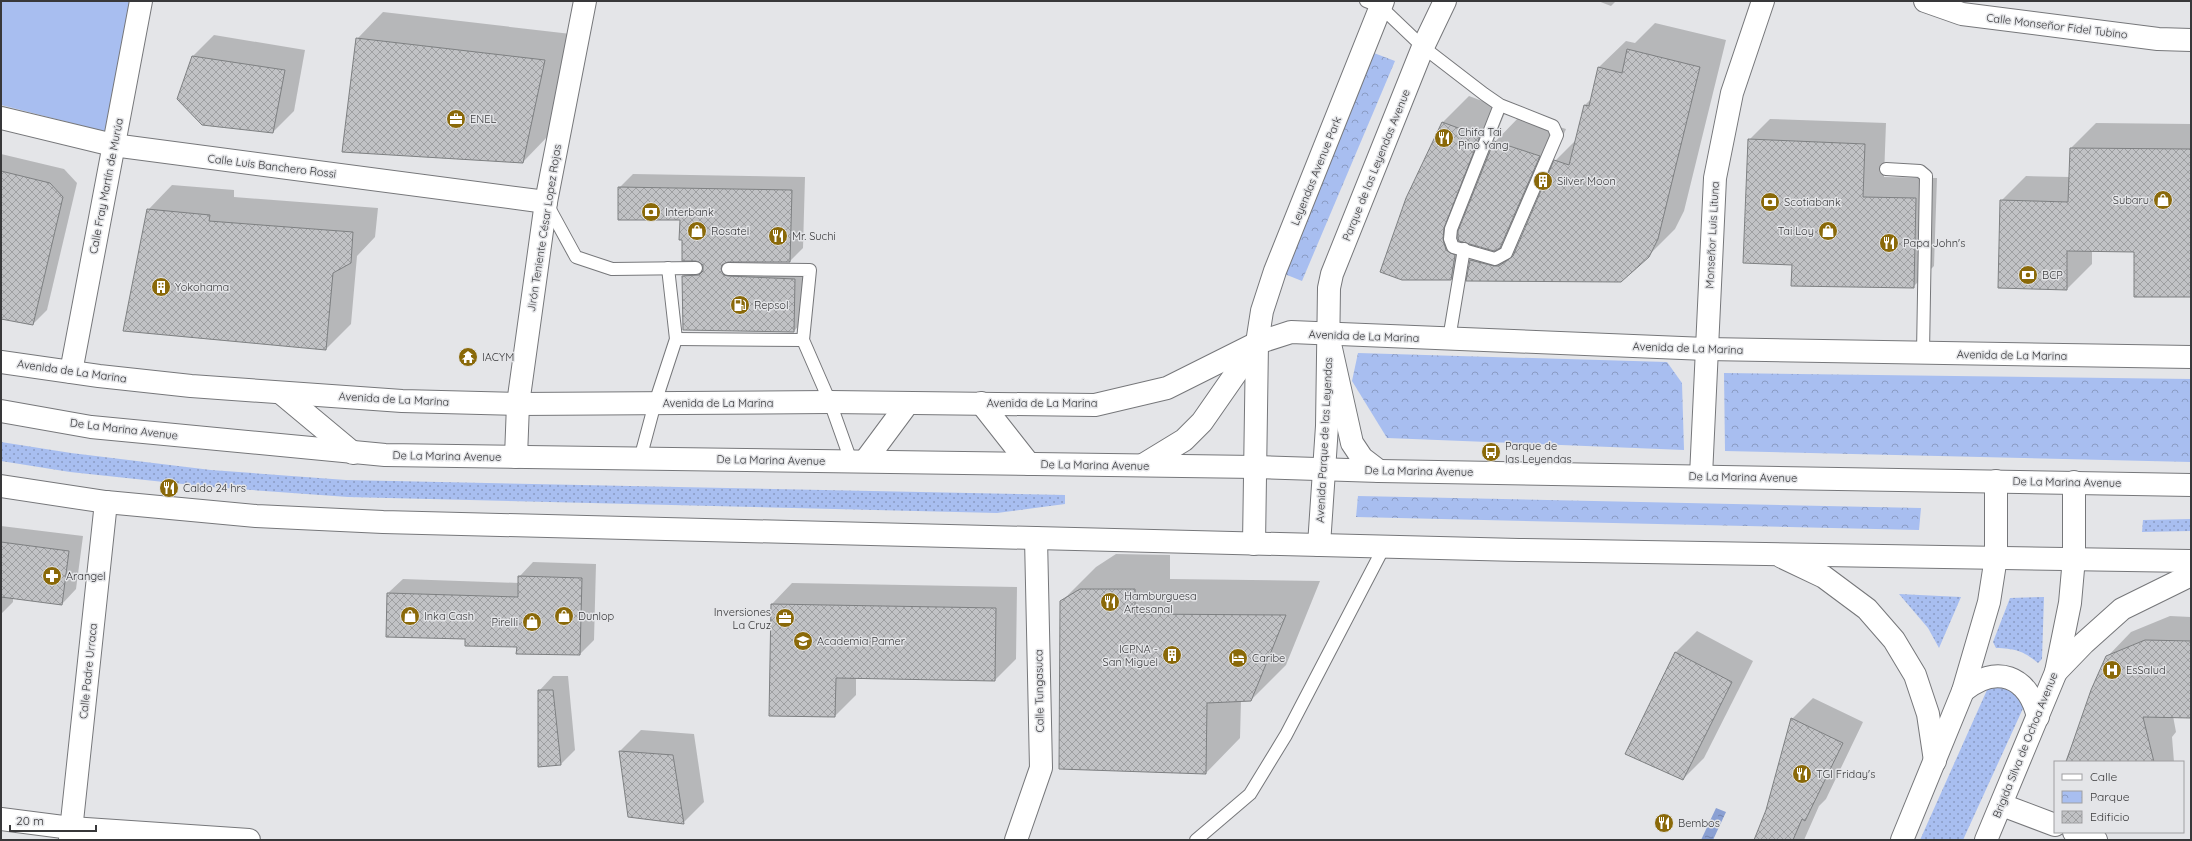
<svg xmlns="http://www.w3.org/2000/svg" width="2192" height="841" font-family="Quicksand,sans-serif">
	<defs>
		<pattern id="grass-dots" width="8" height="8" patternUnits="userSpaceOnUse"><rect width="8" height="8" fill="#a8bef0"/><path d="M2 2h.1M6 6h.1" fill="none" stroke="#8a9bc3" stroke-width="1.8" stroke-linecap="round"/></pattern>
		<pattern id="park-crowns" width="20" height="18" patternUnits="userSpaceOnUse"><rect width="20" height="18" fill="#a8bef0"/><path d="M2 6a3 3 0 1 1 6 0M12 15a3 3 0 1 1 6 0" fill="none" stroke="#8a9bc3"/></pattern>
		<pattern id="water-ripples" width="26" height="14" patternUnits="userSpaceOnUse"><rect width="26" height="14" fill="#8aa0d3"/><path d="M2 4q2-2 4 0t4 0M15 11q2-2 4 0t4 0" fill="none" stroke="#7283ac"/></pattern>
		<pattern id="building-cross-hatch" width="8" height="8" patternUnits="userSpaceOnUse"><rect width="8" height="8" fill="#c1c2c5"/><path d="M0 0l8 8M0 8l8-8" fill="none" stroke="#9e9fa1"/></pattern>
	</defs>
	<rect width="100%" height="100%" fill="#e4e5e8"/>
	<!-- grass -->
	<g fill="url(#grass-dots)">
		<path d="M 1,442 L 71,453 L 211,470 L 346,480 L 1065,495 L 1065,504 L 997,513 L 348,497 L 211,487 L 70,472 L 1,461 Z"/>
		<path d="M 2191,519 L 2191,531 L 2142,532 L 2143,520 Z"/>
		<path d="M 1899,594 L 1961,597 L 1939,648 L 1928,628 Z"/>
		<path d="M 2044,597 L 2042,659 L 2038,663 C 2022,650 2016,649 1996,648 L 1993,642 L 2010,598 Z"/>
		<path d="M 2002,684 L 2020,686 L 2025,704 L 1963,840 L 1920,840 L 1987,690 Z"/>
	</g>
	<!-- park -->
	<g fill="url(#park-crowns)">
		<path d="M 1374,53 L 1395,61 L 1302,281 L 1282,273 Z"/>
		<path d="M 1358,353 L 1667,362 L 1682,383 L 1684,450 L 1387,438 L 1352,381 Z"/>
		<path d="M 1724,373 L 2191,379 L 2191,462 L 1725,451 Z"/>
		<path d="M 1358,496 L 1921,508 L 1919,530 L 1356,517 Z"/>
	</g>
	<!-- pitch -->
	<path fill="#a8bef0" d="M 1,1 L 132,1 L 107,132 L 1,105 Z"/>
	<!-- water -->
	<path fill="url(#water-ripples)" d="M 1716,808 L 1726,812 L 1713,840 L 1701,840 Z"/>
	<!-- shadow -->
	<g fill="#0003" fill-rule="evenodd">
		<path d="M 1598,1 L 1616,1 L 1611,6 Z"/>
		<path d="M 383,12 L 571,34 L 549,135 L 523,162 L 357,39 Z"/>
		<path d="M 1655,23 L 1726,40 L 1684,211 L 1675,229 L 1648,256 L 1468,280 L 1471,259 L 1451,279 L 1402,279 L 1442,123 L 1469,96 L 1506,110 L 1492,145 L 1521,115 L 1566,129 L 1527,220 L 1509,237 L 1520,240 L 1555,161 L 1577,139 L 1585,105 L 1591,99 L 1599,67 L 1626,41 L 1635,43 ZM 1479,245 L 1484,247 L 1477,254 Z"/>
		<path d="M 214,35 L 305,50 L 294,111 L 273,132 L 178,98 L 193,56 Z"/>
		<path d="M 1770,119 L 1886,123 L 1884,177 L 1937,178 L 1934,266 L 1913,287 L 1793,264 L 1749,140 Z"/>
		<path d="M 2096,123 L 2191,124 L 2191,296 L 2135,251 L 2092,250 L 2092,264 L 2067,289 L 2001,201 L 2026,176 L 2070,177 L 2071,148 Z"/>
		<path d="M 1,154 L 64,169 L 77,183 L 47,310 L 33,324 L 1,318 Z"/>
		<path d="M 633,174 L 805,177 L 803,248 L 790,261 L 734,261 L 742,263 L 808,266 L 807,317 L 794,331 L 683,276 L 696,263 L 701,262 L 683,239 L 681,219 L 619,188 Z"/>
		<path d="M 172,185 L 234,190 L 234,197 L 378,208 L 375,237 L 357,256 L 351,324 L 326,349 L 148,210 Z"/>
		<path d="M 1,526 L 83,536 L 76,589 L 62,604 L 13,597 L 13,602 L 1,614 Z"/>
		<path d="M 1116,554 L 1170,555 L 1170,579 L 1320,581 L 1286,665 L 1251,700 L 1241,701 L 1240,738 L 1206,773 L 1061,602 L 1096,567 Z"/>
		<path d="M 533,562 L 596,564 L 594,640 L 580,654 L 466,638 L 388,593 L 403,579 L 519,583 L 519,577 Z"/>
		<path d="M 792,583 L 1017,587 L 1016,659 L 995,680 L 856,677 L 856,695 L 835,716 L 772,604 Z"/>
		<path d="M 2170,616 L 2191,617 L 2191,717 L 2173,716 L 2176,732 L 2172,737 L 2174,762 L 2065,762 L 2107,657 L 2131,632 Z"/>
		<path d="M 1697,631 L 1753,661 L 1704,758 L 1683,779 L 1626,754 L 1676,652 Z"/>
		<path d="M 553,676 L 568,676 L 575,750 L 561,764 L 539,766 L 539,691 Z"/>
		<path d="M 1813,698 L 1863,722 L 1826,799 L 1819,806 L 1804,840 L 1755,840 L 1767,811 L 1792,719 Z"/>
		<path d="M 641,730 L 694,734 L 704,802 L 683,823 L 629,816 L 620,751 Z"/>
	</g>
	<!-- building -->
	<g fill="url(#building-cross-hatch)" stroke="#7e8082">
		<path d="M 356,38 L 545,60 L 523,163 L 342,152 Z"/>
		<path d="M 1627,49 L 1700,67 L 1658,239 L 1649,257 L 1621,282 L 1466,281 L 1470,260 L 1494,266 L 1499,266 L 1513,256 L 1554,160 L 1569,165 L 1584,105 L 1589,106 L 1598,67 L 1622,73 Z"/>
		<path d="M 192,56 L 285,70 L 273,133 L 202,125 L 177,99 Z"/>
		<path d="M 1442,122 L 1480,136 L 1444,228 L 1443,239 L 1446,250 L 1455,255 L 1451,280 L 1402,280 L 1380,272 L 1406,198 Z"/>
		<path d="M 1748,139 L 1865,144 L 1863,197 L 1916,198 L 1914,288 L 1791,286 L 1792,265 L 1743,263 Z"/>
		<path d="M 1494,141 L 1540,156 L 1500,248 L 1494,251 L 1459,241 L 1458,238 L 1458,231 Z"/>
		<path d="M 2070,148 L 2191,149 L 2191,297 L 2134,297 L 2134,252 L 2067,251 L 2067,290 L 1998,288 L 2000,200 L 2068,202 Z"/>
		<path d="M 1,171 L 50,183 L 63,197 L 33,325 L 1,319 Z"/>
		<path d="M 618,187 L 792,190 L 790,262 L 728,262 L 722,265 L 721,269 L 724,275 L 728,276 L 795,279 L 794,332 L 683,330 L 682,276 L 699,275 L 703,271 L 703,265 L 696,261 L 682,261 L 682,240 L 679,240 L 680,220 L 618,220 Z"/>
		<path d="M 147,209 L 210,215 L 209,221 L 353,232 L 351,263 L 333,273 L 326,350 L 123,331 Z"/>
		<path d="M 1,542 L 69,551 L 62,605 L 1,597 Z"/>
		<path d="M 518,576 L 582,578 L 580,655 L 516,654 L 517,647 L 465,646 L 465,639 L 386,637 L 387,593 L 518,597 Z"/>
		<path d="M 1080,589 L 1135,589 L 1135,614 L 1286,615 L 1251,701 L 1207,703 L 1206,774 L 1059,769 L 1060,601 Z"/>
		<path d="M 771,604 L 996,608 L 995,681 L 836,678 L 835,717 L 769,716 Z"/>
		<path d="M 2145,640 L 2191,641 L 2191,718 L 2143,717 L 2154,762 L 2066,762 L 2091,690 L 2106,656 Z"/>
		<path d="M 1675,652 L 1732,682 L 1683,780 L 1625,754 Z"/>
		<path d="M 538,690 L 553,690 L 561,765 L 538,767 Z"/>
		<path d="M 1791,718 L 1843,743 L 1805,821 L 1802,819 L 1793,840 L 1754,840 L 1766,810 Z"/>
		<path d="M 619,751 L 673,755 L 684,824 L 628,817 Z"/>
	</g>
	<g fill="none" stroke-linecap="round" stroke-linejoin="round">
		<defs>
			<g id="service">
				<path d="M 1366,1 L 1381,7 L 1423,47 L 1484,94 L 1500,105 L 1553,126 L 1557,135 L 1506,253 L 1495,259 L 1453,247 L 1450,239 L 1451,229 L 1500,105"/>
				<path d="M 1886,169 L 1920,171 L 1926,176 L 1923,353"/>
				<path d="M 547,204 L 576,257 L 612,269 L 696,268"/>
				<path d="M 728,269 L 810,270 L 803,340 L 830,402 L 851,461"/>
				<path d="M 676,339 L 803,340"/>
				<path d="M 1449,339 L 1464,249"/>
				<path d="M 640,459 L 655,403 L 676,339 L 668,268"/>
				<path d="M 1196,840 L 1250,794 L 1286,735 L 1384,547"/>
			</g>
			<g id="minor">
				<path d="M 1925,1 L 1962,14 L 2158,39 L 2191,40"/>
				<path d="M 1,118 L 113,145 L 546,202"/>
				<path d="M 71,372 L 141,1"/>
				<path d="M 516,457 L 518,404 L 546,202 L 585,1"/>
				<path d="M 1701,476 L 1715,178 L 1732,93 L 1763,1"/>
				<path d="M 2002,805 L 2055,825"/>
				<path d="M 1,819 L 71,828 L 249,840"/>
				<path d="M 2074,832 L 2096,840"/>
				<path d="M 70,840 L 106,502"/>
				<path d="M 1016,840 L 1041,768 L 1036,538"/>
			</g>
			<g id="tertiary">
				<path d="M 1,362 L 99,376 L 191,386 L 402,401 L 518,404 L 830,402 L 1095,405 L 1167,388 L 1257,343 L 1291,332 L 1706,349 L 2191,357"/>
				<path d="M 1963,691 C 1996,664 2028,675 2038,717"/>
				<path d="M 1902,840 L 1963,691 L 1989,602 L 1996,557 L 1996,481"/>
				<path d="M 1986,840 L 2056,672 L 2070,603 L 2074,558 L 2074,482"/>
			</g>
			<g id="secondary">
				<path d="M 1254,544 L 1257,343 L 1262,311 L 1275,271 L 1383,1"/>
				<path d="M 1319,545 L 1327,426 L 1329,288 L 1332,274 L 1423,47 L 1445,1"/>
			</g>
			<g id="primary">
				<path d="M 1328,335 L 1352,443 L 1362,458 L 1379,471"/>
				<path d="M 281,393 L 353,453"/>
				<path d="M 981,403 L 1029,464"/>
				<path d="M 1,411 L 91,427 L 385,455 L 1256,467 L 1379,471 L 2191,485"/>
				<path d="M 865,461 L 908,403"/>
				<path d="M 1143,465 L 1184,440 L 1202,422 L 1257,343"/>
				<path d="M 1,486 L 106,502 L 256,516 L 383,522 L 1519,550 L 2191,561"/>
				<path d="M 1782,557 L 1824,577 L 1867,609 L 1894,640 L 1915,675 L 1928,714 L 1935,761"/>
				<path d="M 2056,672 L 2084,643 L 2122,609 L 2191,575"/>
			</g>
		</defs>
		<!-- service casing -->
		<use href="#service" stroke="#76777a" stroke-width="14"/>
		<!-- minor casing -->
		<use href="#minor" stroke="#76777a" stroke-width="24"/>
		<!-- tertiary casing -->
		<use href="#tertiary" stroke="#76777a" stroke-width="24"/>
		<!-- secondary casing -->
		<use href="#secondary" stroke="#76777a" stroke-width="24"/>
		<!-- primary casing -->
		<use href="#primary" stroke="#76777a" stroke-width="24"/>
		<!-- service -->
		<use href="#service" stroke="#fff" stroke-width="12"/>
		<!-- minor -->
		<use href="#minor" stroke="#fff" stroke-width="22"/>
		<!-- tertiary -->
		<use href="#tertiary" stroke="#fff" stroke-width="22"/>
		<!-- secondary -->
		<use href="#secondary" stroke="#fff" stroke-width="22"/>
		<!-- primary -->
		<use href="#primary" stroke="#fff" stroke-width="22"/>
	</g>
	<!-- icons -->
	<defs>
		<symbol id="office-disc" viewBox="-11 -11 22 22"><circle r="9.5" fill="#8a6909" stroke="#e4e5e8"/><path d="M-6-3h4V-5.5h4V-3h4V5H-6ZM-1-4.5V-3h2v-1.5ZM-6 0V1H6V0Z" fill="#fff"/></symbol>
		<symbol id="restaurant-disc" viewBox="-11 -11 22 22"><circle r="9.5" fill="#8a6909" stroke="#e4e5e8"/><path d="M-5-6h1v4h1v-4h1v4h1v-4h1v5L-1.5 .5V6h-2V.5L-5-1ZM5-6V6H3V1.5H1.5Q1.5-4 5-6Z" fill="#fff"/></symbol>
		<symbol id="building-disc" viewBox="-11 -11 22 22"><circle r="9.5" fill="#8a6909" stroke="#e4e5e8"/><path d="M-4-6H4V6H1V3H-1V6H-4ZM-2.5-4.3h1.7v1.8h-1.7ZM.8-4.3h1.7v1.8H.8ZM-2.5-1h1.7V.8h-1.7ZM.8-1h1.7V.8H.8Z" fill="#fff"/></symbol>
		<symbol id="shop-disc" viewBox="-11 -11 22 22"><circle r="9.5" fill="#8a6909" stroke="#e4e5e8"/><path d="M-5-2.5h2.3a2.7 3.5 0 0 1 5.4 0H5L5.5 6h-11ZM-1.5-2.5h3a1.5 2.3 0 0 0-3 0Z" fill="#fff"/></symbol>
		<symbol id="bank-disc" viewBox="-11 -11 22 22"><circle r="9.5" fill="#8a6909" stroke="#e4e5e8"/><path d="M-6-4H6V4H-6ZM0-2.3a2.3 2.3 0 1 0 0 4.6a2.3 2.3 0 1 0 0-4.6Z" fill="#fff"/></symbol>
		<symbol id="fuel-disc" viewBox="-11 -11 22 22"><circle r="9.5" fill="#8a6909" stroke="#e4e5e8"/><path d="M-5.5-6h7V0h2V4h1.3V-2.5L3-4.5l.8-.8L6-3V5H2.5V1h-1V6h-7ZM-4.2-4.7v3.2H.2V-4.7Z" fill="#fff"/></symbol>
		<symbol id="temple-disc" viewBox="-11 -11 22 22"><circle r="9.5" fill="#8a6909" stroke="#e4e5e8"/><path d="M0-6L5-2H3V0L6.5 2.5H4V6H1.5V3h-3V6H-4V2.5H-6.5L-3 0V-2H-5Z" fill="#fff"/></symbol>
		<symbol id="bus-disc" viewBox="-11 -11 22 22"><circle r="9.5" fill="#8a6909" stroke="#e4e5e8"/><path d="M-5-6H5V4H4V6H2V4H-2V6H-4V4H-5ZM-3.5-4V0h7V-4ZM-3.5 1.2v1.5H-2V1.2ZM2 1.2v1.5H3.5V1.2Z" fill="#fff"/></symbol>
		<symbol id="pharmacy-disc" viewBox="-11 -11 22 22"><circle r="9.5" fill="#8a6909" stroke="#e4e5e8"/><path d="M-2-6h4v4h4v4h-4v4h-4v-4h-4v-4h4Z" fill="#fff"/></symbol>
		<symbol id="school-disc" viewBox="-11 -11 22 22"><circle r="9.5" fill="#8a6909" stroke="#e4e5e8"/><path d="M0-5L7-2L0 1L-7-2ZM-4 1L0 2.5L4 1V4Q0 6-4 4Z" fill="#fff"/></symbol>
		<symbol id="hotel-disc" viewBox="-11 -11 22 22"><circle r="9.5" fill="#8a6909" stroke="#e4e5e8"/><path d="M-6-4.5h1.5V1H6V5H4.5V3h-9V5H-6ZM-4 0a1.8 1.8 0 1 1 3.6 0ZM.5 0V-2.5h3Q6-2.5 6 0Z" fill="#fff"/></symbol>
		<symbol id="hospital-disc" viewBox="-11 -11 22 22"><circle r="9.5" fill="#8a6909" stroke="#e4e5e8"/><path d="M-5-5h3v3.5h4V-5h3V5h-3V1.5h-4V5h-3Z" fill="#fff"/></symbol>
	</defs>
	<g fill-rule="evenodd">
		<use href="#office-disc" x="445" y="108" width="22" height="22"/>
		<use href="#restaurant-disc" x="1433" y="127" width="22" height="22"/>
		<use href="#building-disc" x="1532" y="170" width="22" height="22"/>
		<use href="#shop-disc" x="2152" y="189" width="22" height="22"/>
		<use href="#bank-disc" x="1759" y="191" width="22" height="22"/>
		<use href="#bank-disc" x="640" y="201" width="22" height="22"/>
		<use href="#shop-disc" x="686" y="220" width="22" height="22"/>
		<use href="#shop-disc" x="1817" y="220" width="22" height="22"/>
		<use href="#restaurant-disc" x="767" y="225" width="22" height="22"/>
		<use href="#restaurant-disc" x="1878" y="232" width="22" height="22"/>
		<use href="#bank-disc" x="2017" y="264" width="22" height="22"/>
		<use href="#building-disc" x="150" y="276" width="22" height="22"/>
		<use href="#fuel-disc" x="729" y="294" width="22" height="22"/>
		<use href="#temple-disc" x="457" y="346" width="22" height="22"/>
		<use href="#bus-disc" x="1480" y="441" width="22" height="22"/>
		<use href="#restaurant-disc" x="158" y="477" width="22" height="22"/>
		<use href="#pharmacy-disc" x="41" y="565" width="22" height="22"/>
		<use href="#restaurant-disc" x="1099" y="591" width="22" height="22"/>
		<use href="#shop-disc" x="399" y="605" width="22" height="22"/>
		<use href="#shop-disc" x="553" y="605" width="22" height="22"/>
		<use href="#office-disc" x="774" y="607" width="22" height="22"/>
		<use href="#shop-disc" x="521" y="611" width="22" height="22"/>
		<use href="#school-disc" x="792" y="630" width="22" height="22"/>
		<use href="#building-disc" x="1161" y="644" width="22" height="22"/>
		<use href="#hotel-disc" x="1227" y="647" width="22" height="22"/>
		<use href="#hospital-disc" x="2101" y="659" width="22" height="22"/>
		<use href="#restaurant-disc" x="1791" y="763" width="22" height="22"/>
		<use href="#restaurant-disc" x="1653" y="812" width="22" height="22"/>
	</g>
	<g text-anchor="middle" stroke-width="3" stroke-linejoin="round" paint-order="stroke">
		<!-- street labels -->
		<g font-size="11" fill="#38383a" stroke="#e4e5e8">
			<text transform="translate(2057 26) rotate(7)" y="4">Calle Monseñor Fidel Tubino</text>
			<text transform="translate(1376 165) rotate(-68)" y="4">Parque de las Leyendas Avenue</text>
			<text transform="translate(272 166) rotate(7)" y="4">Calle Luis Banchero Rossi</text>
			<text transform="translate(1316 171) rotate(-68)" y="4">Leyendas Avenue Park</text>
			<text transform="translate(106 186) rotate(-79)" y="4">Calle Fray Martín de Murúa</text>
			<text transform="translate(544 228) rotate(-81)" y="4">Jirón Teniente César Lopez Rojas</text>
			<text transform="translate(1712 235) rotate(-87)" y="4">Monseñor Luis Lituna</text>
			<text transform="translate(1364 336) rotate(2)" y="4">Avenida de La Marina</text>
			<text transform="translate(1688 348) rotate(2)" y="4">Avenida de La Marina</text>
			<text transform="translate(2012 355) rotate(1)" y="4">Avenida de La Marina</text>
			<text transform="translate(72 371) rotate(8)" y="4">Avenida de La Marina</text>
			<text transform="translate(394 399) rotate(3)" y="4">Avenida de La Marina</text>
			<text x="718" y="407">Avenida de La Marina</text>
			<text x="1042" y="407">Avenida de La Marina</text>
			<text transform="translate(124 429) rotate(7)" y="4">De La Marina Avenue</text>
			<text transform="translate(1324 440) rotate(-87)" y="4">Avenida Parque de las Leyendas</text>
			<text transform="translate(447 456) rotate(1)" y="4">De La Marina Avenue</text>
			<text transform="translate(771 460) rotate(1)" y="4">De La Marina Avenue</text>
			<text transform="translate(1095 465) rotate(1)" y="4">De La Marina Avenue</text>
			<text transform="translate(1419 471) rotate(1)" y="4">De La Marina Avenue</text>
			<text transform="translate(1743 477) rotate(1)" y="4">De La Marina Avenue</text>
			<text transform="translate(2067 482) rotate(1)" y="4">De La Marina Avenue</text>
			<text transform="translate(88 671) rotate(-84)" y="4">Calle Padre Urraca</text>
			<text transform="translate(1039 691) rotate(-91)" y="4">Calle Tungasuca</text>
			<text transform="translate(2025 745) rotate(-68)" y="4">Brigida Silva de Ochoa Avenue</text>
		</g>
		<!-- poi labels -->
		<g font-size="11" fill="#38383a" stroke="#e4e5e8" text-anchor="start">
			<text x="470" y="123">ENEL</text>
			<text x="1458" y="136">Chifa Tai<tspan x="1458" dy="13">Pino Yang</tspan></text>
			<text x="1557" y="185">Silver Moon</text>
			<text x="2149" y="204" text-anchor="end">Subaru</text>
			<text x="1784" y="206">Scotiabank</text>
			<text x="665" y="216">Interbank</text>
			<text x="711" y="235">Rosatel</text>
			<text x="1814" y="235" text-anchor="end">Tai Loy</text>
			<text x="792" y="240">Mr. Suchi</text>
			<text x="1903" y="247">Papa John's</text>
			<text x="2042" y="279">BCP</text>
			<text x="175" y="291">Yokohama</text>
			<text x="754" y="309">Repsol</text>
			<text x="482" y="361">IACYM</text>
			<text x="1505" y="450">Parque de<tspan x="1505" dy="13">las Leyendas</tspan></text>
			<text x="183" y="492">Caldo 24 hrs</text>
			<text x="66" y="580">Arangel</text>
			<text x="1124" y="600">Hamburguesa<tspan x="1124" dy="13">Artesanal</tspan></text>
			<text x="771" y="616" text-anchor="end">Inversiones<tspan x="771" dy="13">La Cruz</tspan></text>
			<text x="424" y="620">Inka Cash</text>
			<text x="578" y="620">Dunlop</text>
			<text x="518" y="626" text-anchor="end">Pirelli</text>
			<text x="817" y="645">Academia Pamer</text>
			<text x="1158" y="653" text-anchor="end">ICPNA -<tspan x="1158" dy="13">San Miguel</tspan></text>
			<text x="1252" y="662">Caribe</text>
			<text x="2126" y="674">EsSalud</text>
			<text x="1816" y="778">TGI Friday's</text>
			<text x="1678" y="827">Bembos</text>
		</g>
	</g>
	<!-- border -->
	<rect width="2192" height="841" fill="none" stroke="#38383a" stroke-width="4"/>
	<!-- legend -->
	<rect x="2054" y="761" width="130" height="72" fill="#e4e5e8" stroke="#9fa0a2"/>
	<rect x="2062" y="774" width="20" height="6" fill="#ffffff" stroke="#9fa0a2"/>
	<text x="2090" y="781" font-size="12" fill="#38383a">Calle</text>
	<rect x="2062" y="791" width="20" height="12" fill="url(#park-crowns)" stroke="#9fa0a2"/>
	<text x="2090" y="801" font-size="12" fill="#38383a">Parque</text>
	<rect x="2062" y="811" width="20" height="12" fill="url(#building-cross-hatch)" stroke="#9fa0a2"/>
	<text x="2090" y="821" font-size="12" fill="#38383a">Edificio</text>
	<!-- scale -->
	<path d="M10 825v6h86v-6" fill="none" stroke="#38383a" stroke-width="2"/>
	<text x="16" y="825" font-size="12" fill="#38383a" stroke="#e4e5e8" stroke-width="3" paint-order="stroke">20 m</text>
</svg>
